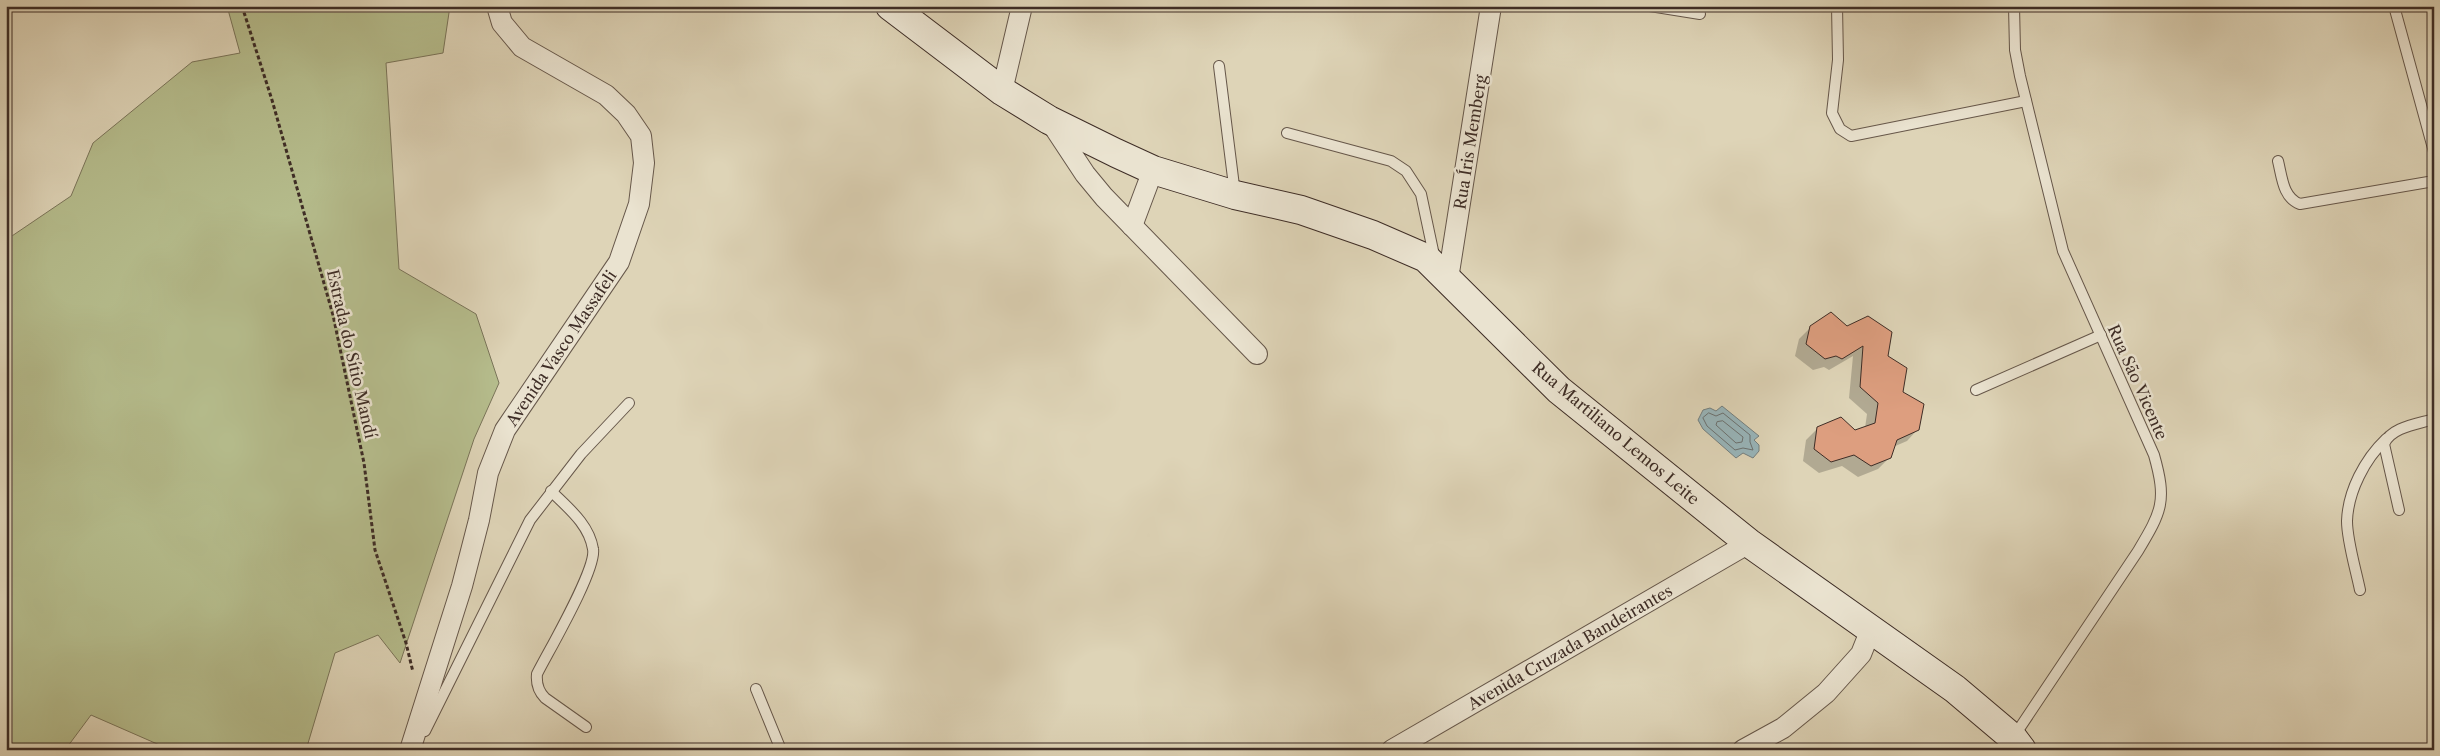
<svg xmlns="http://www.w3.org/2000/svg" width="2440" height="756" font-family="'Libre Caslon Text',serif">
	<rect width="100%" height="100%" fill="#ded4b7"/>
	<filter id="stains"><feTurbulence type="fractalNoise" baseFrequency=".004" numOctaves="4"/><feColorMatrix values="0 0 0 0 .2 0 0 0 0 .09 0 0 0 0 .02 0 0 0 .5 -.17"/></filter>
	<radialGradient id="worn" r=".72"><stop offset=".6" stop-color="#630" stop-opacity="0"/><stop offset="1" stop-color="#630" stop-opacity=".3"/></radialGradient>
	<!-- green -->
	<path fill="#b5bc8c" stroke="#7a7459" d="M 227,6 L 450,6 L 443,53 L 386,63 L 399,269 L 476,314 L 499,383 L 474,439 L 400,663 L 378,635 L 335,653 L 306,750 L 171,750 L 91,715 L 65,750 L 6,750 L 6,240 L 71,196 L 93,143 L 192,62 L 240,53 Z"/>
	<!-- water -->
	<path fill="#98b5ba" stroke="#747f7f" d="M 1722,406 L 1759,436 L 1754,440 L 1759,445 L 1759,451 L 1753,458 L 1743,453 L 1736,458 L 1703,429 L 1698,420 L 1703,410 L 1710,408 L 1716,411 Z"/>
	<!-- shadow -->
	<path fill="#0003" d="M 1811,327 L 1846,328 L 1887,356 L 1918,429 L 1907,441 L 1893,447 L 1890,457 L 1878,469 L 1858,477 L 1842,466 L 1819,473 L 1803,461 L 1806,440 L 1818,428 L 1855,432 L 1865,428 L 1867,414 L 1849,398 L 1853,356 L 1829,370 L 1824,367 L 1813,370 L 1795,356 L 1799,339 Z"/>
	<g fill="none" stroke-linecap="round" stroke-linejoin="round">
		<!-- shore -->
		<g stroke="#6b7170" stroke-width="1">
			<path d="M 1709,413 L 1716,416 L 1723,413 L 1750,435 L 1750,442 L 1753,450 L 1743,448 L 1735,450 L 1707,426 L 1703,418 Z"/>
			<path d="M 1723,421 L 1743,437 L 1742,442 L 1736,443 L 1716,425 L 1717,422 Z"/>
		</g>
	</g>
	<!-- building -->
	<path fill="#dd9e7f" stroke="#3e2d26" d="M 1831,312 L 1847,326 L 1868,316 L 1892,332 L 1888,356 L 1907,368 L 1903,392 L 1924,404 L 1919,430 L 1897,440 L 1891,458 L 1871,466 L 1854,455 L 1831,462 L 1814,449 L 1817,427 L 1841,417 L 1855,430 L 1875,423 L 1878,403 L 1860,387 L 1863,346 L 1842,359 L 1836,356 L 1825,359 L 1806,344 L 1810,326 Z"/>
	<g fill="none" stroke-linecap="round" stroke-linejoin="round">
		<defs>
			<g id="lane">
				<path d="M 1650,6 L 1700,14"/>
				<path d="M 1837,6 L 1838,60 L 1832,113 L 1840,129 L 1851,136 L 2026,101"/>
				<path d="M 2394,6 L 2434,152"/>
				<path d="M 1219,66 L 1235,194"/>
				<path d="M 1287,133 L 1391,161 L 1406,171 L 1421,194 L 1435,260"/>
				<path d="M 2278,161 C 2282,177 2283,198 2300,204 L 2434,181"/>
				<path d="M 1976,390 L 2101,335"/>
				<path d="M 551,491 C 568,508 589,524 593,549 C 597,569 548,652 537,674 C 536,684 539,692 545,698 L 586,727"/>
				<path d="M 2399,510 L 2384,444 C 2391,427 2418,424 2434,419"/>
				<path d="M 2360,590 C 2356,570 2347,541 2347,521 C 2348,491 2365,459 2386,439"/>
				<path d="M 756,689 L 781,750"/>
				<path d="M 425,731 L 530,520 L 581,454 L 629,403"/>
				<path d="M 2013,738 L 2138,551 C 2162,511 2167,501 2154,455 L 2063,251 L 2020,76 L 2015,50 L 2014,6"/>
				<path d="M 2430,750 L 2434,746"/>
			</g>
			<g id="street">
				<path d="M 1002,91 L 1022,6"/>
				<path d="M 1050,121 L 1085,174 L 1104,197 L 1257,354"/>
				<path d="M 1132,226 L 1153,170"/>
				<path d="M 1448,279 L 1491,6"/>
				<path d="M 410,750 L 462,586 L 479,520 L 488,473 L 505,430 L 619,262 L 639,204 L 644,163 L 641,136 L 626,114 L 606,95 L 522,47 L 502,23 L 497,6"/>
				<path d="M 1392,750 L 1749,543"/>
				<path d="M 1743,750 L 1783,728 L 1826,693 L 1861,654 L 1871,629"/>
			</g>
			<path id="secondary" d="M 890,6 L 1002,91 L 1049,120 L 1116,153 L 1153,170 L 1235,195 L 1301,210 L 1373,235 L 1426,258 L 1559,390 L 1749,543 L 1955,689 L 2013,738 L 2022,750"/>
		</defs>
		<!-- lane casing -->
		<use href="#lane" stroke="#66574a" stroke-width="12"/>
		<!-- street casing -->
		<use href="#street" stroke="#66574a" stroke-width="22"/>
		<!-- secondary casing -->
		<use href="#secondary" stroke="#3e2d26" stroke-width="30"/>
		<!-- path -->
		<path stroke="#3e2d26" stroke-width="3" stroke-dasharray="4 2.5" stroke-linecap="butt" d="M 242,6 L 272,100 L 333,315 L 364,463 L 375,550 L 406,643 L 413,672"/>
		<!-- lane -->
		<use href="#lane" stroke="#eae3d0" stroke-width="10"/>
		<!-- street -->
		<use href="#street" stroke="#eae3d0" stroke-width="20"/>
		<!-- secondary -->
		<use href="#secondary" stroke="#eae3d0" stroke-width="28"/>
	</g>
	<g text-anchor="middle" stroke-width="5" stroke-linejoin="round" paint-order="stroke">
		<!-- street labels -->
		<g font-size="16" fill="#3e2d26" stroke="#eae3d0">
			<text transform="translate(1470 142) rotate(-81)" y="6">Rua Íris Memberg</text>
			<text transform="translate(561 348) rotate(-56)" y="6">Avenida Vasco Massafeli</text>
			<text transform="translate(352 354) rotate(77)" y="6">Estrada do Sítio Mandí</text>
			<text transform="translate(2138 382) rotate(66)" y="6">Rua São Vicente</text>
			<text transform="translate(1616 433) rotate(40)" y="6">Rua Martiliano Lemos Leite</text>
			<text transform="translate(1570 647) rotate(-30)" y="6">Avenida Cruzada Bandeirantes</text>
		</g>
	</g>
	<!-- margin -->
	<rect width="2440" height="756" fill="none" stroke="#ded4b7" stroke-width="25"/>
	<rect x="8" y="8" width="2425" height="741" fill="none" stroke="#3e2d26" stroke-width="2.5"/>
	<rect x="12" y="12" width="2415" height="731" fill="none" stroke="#3e2d26"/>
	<rect width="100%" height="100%" filter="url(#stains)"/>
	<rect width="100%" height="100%" fill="url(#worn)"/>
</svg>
